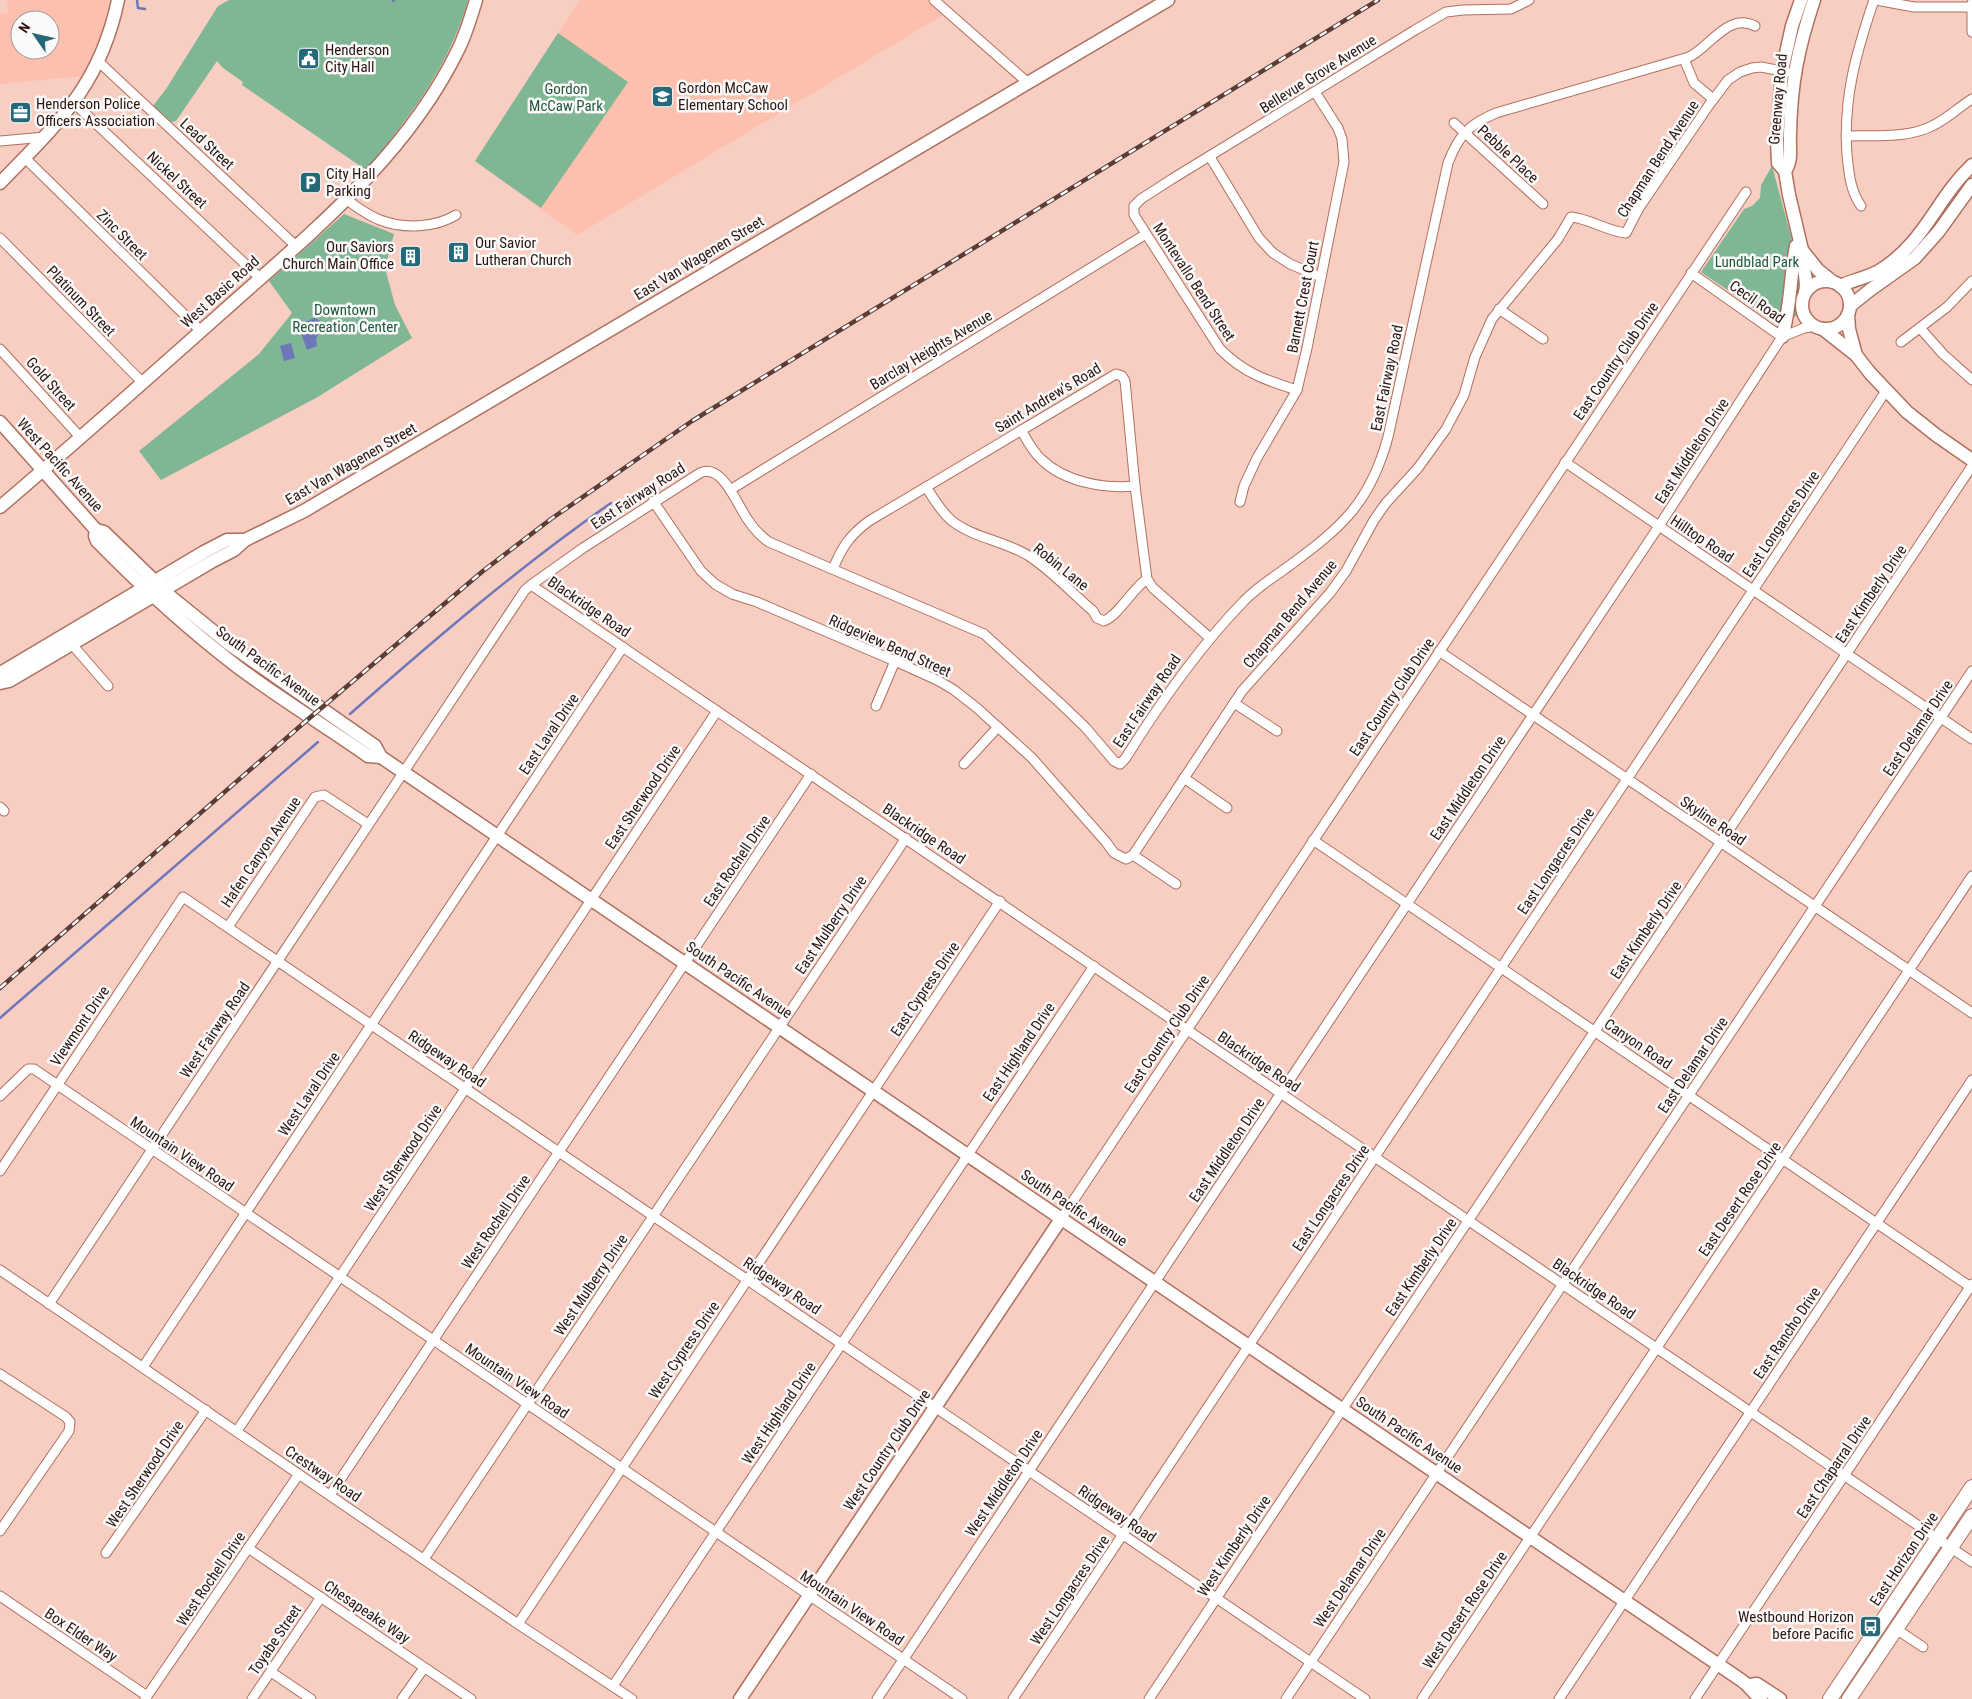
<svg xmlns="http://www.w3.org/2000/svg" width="1972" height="1699" font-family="'Roboto Condensed',sans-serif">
	<rect width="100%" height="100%" fill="#f8cec2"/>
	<!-- built -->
	<g fill="#fdbfae" fill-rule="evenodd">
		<path d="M 7,0 L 109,0 L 103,30 L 83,76 L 0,84 L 0,14 L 8,13 ZM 20,20 L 50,20 L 50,50 L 20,50 Z"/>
		<path d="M 580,0 L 934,0 L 948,12 L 577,235 L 475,161 Z"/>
	</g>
	<!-- green -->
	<g fill="#7fb693">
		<path d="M 229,0 L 468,0 C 450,65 409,118 366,170 L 242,85 L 243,82 L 223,68 L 217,61 L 176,121 L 171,122 L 153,106 L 166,89 L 218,6 Z"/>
		<path d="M 558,33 L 628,82 L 541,208 L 475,161 Z"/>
		<path d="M 1772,166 L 1809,303 L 1786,325 L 1780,326 L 1701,272 L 1744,209 L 1752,206 L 1760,198 L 1761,185 Z"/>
		<path d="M 344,214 L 394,234 L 385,268 L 395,305 L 412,338 L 316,398 L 161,480 L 139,451 L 259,354 L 292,313 L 269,281 Z"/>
	</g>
	<!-- water -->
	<g fill="#6d77ba">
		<path d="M 314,318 L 319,320 L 322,328 L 316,339 L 317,346 L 307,350 L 299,327 L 301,324 Z"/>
		<path d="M 291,343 L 295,358 L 284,361 L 280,346 Z"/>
	</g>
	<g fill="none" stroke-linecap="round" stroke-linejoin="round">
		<!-- stream -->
		<g stroke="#6d77ba" stroke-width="2.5">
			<path d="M 137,0 L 138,8 L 145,9"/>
			<path d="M 393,1 L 394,0"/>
			<path d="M 350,714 C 434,640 519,567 611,503"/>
			<path d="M 0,1018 L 318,742"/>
		</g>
		<defs>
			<g id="street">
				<path d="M 934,0 L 1027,82"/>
				<path d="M 1876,0 L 1914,7 L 1972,7"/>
				<path d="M 1972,3 L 1972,32"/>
				<path d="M 1684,59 L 1694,83 L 1713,99"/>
				<path d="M 99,62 L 296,246"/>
				<path d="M 74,103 L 260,278"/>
				<path d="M 1454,123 L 1543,204"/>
				<path d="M 1846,136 C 1875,135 1908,139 1934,125 C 1948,118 1959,107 1972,99"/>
				<path d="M 0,141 L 45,137"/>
				<path d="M 1210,157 L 1259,238 L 1273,253 L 1290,264 L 1321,277"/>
				<path d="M 25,158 L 201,331"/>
				<path d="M 347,200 C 357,207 367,215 380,220 C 403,229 435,228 456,215"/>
				<path d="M 1861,206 C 1850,190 1849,173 1847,155 C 1843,98 1856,53 1874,0"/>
				<path d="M 0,238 L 143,383"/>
				<path d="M 1691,273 L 1782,337"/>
				<path d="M 1499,309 L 1543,339"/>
				<path d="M 1920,328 L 1943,354 L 1972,380"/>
				<path d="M 1901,342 L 1947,307 L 1972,281"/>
				<path d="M 0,349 L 81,438"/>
				<path d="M 1297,390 C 1265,380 1244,373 1220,349 L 1134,215 L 1134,206 L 1141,199 L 1172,179 L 1415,30 L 1446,12 L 1463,10 L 1511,9 L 1529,0"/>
				<path d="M 1021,430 C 1027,440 1032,451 1041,459 C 1064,482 1104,489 1135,486"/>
				<path d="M 1565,462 L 1972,739"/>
				<path d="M 926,487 C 934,499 941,512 952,521 C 974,538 1005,541 1029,556 C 1052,571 1072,593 1093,611 L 1097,618 L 1104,621 C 1120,614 1131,590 1147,579"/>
				<path d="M 730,490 L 1146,234"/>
				<path d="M 653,501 L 701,571 L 715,584 L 732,594 L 757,602 L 895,661 L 939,681 L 954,690 L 977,708 L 1032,758 L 1106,842 L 1114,853 L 1126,859 L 1133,855 L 1242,691 L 1330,593 L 1346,571 L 1374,520 L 1386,503 L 1418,468 L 1446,429 L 1464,395 L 1475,357 L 1492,319 L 1558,239 L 1571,217 C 1591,219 1606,231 1626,233 L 1639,208 L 1709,105 L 1728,80 L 1740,72 L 1752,68 L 1761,67 L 1787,72"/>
				<path d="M 1240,502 L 1244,486 L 1257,458 L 1297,390 L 1307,348 L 1344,162 L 1342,139 L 1338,128 L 1315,92"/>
				<path d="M 833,569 C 842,547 849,536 869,521 L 1116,374 L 1122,376 L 1125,381 L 1135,486 L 1147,579 L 1153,588 L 1210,638"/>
				<path d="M 531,585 L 1972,1562"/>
				<path d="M 69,641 L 108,686"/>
				<path d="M 1439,651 L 1972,1013"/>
				<path d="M 1234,703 L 1277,731"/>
				<path d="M 876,706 L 895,661"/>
				<path d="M 964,764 L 998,727"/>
				<path d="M 1184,778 L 1227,808"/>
				<path d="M 0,807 L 4,811"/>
				<path d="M 1313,840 L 1972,1288"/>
				<path d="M 1133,855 L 1176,884"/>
				<path d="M 228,927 L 315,797 L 324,795 L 368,824"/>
				<path d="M 0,1096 L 28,1069 L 34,1069 L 962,1699"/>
				<path d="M 0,1171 L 183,897 L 1365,1699"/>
				<path d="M 1061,1219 L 1746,192"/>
				<path d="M 0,1270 L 518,1624 L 632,1699"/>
				<path d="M 49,1304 L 525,590 L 531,585 L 583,548 L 700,473 C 722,462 737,505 748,520 C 754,529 760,536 769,542 L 984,634 L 1060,703 L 1085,727 L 1114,761 L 1120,764 L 1125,759 C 1160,703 1198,648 1244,601 C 1257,587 1274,577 1289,566 C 1342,527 1370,503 1388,437 L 1448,163 C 1459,135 1468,125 1496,113 L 1689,57 C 1710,47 1728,12 1755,26"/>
				<path d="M 143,1367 L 623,647"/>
				<path d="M 0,1374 L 66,1417 L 70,1422 L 69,1431 L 0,1531"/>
				<path d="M 237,1431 L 717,711"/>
				<path d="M 330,1495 L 811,774"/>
				<path d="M 248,1548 L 471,1699"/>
				<path d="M 106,1553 L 206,1410"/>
				<path d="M 424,1559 L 906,838"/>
				<path d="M 0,1596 L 147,1696"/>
				<path d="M 518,1624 L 1000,901"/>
				<path d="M 1896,1629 L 1923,1647"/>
				<path d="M 271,1672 L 311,1699"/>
				<path d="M 613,1686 L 1094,966"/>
				<path d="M 145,1699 L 299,1474"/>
				<path d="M 252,1699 L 321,1597"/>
				<path d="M 402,1699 L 424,1668"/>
				<path d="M 877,1699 L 1659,526 L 1782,337 L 1804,328 L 1815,326"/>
				<path d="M 1013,1699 L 1886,391"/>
				<path d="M 1149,1699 L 1972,466"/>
				<path d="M 1286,1699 L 1972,671"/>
				<path d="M 1422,1699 L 1972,876"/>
				<path d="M 1559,1699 L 1972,1080"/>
				<path d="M 1695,1699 L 1972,1284"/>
			</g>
			<g id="secondary">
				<path d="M 1801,0 L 1792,26 L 1782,71 L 1777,139 L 1778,163 L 1785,171 L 1789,195 L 1802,250 C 1800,265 1809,277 1805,292"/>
				<path d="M 1785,171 C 1793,160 1789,147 1790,134 C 1791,83 1798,48 1814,0"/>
				<path d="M 0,183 C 58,123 100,86 118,0"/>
				<path d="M 1802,250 L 1818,270 L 1833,282"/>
				<circle cx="1826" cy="305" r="24"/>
				<path d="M 1840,286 C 1853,280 1866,278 1879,271 C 1925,243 1936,199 1972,165"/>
				<path d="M 1850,306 L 1870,290 L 1915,258 L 1939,231 L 1972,185"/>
				<path d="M 1848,314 L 1849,329 L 1856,355"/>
				<path d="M 1823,329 L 1856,355 L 1870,373 L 1907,412 L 1936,435 L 1972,460"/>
				<path d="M 1782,337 C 1791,307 1790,276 1796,246"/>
				<path d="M 0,422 L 96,530 L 104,532 L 171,597 L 229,644 L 375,746 L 381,757 L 1741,1680 C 1750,1686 1753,1693 1761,1699"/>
				<path d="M 0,507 C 74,444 146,380 219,315 C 307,236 405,159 458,50 C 466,34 471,17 476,0"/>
				<path d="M 96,530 L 95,536 L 97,541 C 142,587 188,629 239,668 C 281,699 325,726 368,756 L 381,757"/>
				<path d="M 0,677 L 4,671 L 204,552 L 227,540 L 245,540"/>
				<path d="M 0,683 L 9,681 L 211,562 L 234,550 L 245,540 L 304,511 L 1168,0"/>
				<path d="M 1749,1685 L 1757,1684 L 1780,1699"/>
				<path d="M 740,1699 L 1061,1219"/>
			</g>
			<g id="primary">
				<path d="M 1830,1699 L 1972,1487"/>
				<path d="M 1849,1699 L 1972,1516"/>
			</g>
		</defs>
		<!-- street casing -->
		<use href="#street" stroke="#ae705f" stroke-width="11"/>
		<!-- secondary casing -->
		<use href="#secondary" stroke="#ae705f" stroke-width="15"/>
		<!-- primary casing -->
		<use href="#primary" stroke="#ae705f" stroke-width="16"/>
		<!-- street -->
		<use href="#street" stroke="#fff" stroke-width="9"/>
		<!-- secondary -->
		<use href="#secondary" stroke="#fff" stroke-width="12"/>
		<!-- primary -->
		<use href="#primary" stroke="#fff" stroke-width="14"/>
		<defs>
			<path id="rail" d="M 0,988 L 306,721 L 483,571 L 551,519 L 692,421 L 1378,0"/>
		</defs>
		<!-- rail casing -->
		<use href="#rail" stroke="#5a3d36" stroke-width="4.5"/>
		<!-- rail -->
		<use href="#rail" stroke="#fafafa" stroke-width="2.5" stroke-dasharray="8" stroke-linecap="butt"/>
	</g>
	<!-- icons -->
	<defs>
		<symbol id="civic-square" viewBox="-11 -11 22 22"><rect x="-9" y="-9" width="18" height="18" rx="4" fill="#246979" stroke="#fafafa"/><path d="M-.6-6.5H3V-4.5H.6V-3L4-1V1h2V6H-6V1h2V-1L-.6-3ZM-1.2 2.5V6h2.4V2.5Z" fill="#fff"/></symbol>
		<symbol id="school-square" viewBox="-11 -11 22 22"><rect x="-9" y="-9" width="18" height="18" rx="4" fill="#246979" stroke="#fafafa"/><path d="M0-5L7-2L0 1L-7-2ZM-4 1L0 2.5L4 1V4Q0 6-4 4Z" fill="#fff"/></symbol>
		<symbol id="office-square" viewBox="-11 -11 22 22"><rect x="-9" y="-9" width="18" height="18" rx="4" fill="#246979" stroke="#fafafa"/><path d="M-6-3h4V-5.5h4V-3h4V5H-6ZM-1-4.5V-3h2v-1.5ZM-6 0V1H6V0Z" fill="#fff"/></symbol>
		<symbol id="parking-square" viewBox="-11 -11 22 22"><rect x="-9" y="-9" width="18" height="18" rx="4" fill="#246979" stroke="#fafafa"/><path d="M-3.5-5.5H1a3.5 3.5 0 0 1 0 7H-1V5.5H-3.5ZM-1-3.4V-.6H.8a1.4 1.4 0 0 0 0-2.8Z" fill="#fff"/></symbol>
		<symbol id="building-square" viewBox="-11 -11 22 22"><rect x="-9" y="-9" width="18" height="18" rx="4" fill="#246979" stroke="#fafafa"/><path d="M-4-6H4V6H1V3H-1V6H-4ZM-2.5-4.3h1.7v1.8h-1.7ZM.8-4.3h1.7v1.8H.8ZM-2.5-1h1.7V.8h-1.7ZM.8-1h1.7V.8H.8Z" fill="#fff"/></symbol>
		<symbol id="bus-square" viewBox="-11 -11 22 22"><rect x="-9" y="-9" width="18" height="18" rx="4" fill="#246979" stroke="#fafafa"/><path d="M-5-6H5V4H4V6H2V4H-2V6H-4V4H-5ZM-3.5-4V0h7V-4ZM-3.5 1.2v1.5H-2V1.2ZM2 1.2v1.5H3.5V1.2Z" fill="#fff"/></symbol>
	</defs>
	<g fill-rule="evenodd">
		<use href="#civic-square" x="296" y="46" width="25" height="25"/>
		<use href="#school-square" x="650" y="84" width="25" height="25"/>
		<use href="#office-square" x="8" y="100" width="25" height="25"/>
		<use href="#parking-square" x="298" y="170" width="25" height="25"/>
		<use href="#building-square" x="446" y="240" width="25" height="25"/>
		<use href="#building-square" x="398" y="244" width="25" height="25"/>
		<use href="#bus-square" x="1858" y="1614" width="25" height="25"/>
	</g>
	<g text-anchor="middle" stroke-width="5" stroke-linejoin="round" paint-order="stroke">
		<!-- poi labels -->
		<g font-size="15" fill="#2d140e" stroke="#fafafa" text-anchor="start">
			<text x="325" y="55">Henderson<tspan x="325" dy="17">City Hall</tspan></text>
			<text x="678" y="93">Gordon McCaw<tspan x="678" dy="17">Elementary School</tspan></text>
			<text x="36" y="109">Henderson Police<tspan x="36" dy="17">Officers Association</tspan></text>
			<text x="326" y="179">City Hall<tspan x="326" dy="17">Parking</tspan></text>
			<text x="475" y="248">Our Savior<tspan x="475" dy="17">Lutheran Church</tspan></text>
			<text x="394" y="252" text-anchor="end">Our Saviors<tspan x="394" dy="17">Church Main Office</tspan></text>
			<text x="1854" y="1622" text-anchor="end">Westbound Horizon<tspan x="1854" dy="17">before Pacific</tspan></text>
		</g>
		<!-- street labels -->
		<g font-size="15" fill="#2d140e" stroke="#fafafa">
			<text transform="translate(1318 74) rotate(-32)" y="5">Bellevue Grove Avenue</text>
			<text transform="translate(1778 99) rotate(-85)" y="5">Greenway Road</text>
			<text transform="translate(207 144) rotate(43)" y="5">Lead Street</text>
			<text transform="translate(1508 154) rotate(43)" y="5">Pebble Place</text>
			<text transform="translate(1658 159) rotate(-57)" y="5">Chapman Bend Avenue</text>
			<text transform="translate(177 180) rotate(43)" y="5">Nickel Street</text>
			<text transform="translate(122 235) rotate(45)" y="5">Zinc Street</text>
			<text transform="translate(699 258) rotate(-31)" y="5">East Van Wagenen Street</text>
			<text transform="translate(1194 282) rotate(57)" y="5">Montevallo Bend Street</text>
			<text transform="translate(220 292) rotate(-42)" y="5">West Basic Road</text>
			<text transform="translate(1303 297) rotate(-79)" y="5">Barnett Crest Court</text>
			<text transform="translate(81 301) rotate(46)" y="5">Platinum Street</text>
			<text transform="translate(1757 302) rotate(35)" y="5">Cecil Road</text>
			<text transform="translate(931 350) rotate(-31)" y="5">Barclay Heights Avenue</text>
			<text transform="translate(1616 361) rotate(-56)" y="5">East Country Club Drive</text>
			<text transform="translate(1387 378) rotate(-78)" y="5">East Fairway Road</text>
			<text transform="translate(51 384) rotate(48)" y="5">Gold Street</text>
			<text transform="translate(1048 398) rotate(-31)" y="5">Saint Andrew's Road</text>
			<text transform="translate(1692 451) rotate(-57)" y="5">East Middleton Drive</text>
			<text transform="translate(351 464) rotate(-30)" y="5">East Van Wagenen Street</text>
			<text transform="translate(60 465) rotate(48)" y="5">West Pacific Avenue</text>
			<text transform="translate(638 496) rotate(-33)" y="5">East Fairway Road</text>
			<text transform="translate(1781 524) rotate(-56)" y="5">East Longacres Drive</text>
			<text transform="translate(1702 539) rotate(34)" y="5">Hilltop Road</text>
			<text transform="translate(1061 567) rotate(39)" y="5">Robin Lane</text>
			<text transform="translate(1871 594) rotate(-56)" y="5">East Kimberly Drive</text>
			<text transform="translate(589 607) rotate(34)" y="5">Blackridge Road</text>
			<text transform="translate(1290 614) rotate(-50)" y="5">Chapman Bend Avenue</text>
			<text transform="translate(890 646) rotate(24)" y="5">Ridgeview Bend Street</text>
			<text transform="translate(268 666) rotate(36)" y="5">South Pacific Avenue</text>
			<text transform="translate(1392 697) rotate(-56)" y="5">East Country Club Drive</text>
			<text transform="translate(1147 701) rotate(-56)" y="5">East Fairway Road</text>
			<text transform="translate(1918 728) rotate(-56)" y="5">East Delamar Drive</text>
			<text transform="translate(549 734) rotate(-56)" y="5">East Laval Drive</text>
			<text transform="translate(1468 788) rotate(-56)" y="5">East Middleton Drive</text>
			<text transform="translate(643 797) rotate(-56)" y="5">East Sherwood Drive</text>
			<text transform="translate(1713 821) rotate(34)" y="5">Skyline Road</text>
			<text transform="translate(924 834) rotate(34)" y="5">Blackridge Road</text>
			<text transform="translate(261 852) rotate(-56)" y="5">Hafen Canyon Avenue</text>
			<text transform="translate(737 861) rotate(-56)" y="5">East Rochell Drive</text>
			<text transform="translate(1556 861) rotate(-56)" y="5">East Longacres Drive</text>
			<text transform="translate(831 925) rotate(-56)" y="5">East Mulberry Drive</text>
			<text transform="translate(1646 930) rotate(-56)" y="5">East Kimberly Drive</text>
			<text transform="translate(739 980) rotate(34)" y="5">South Pacific Avenue</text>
			<text transform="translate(925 989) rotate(-56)" y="5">East Cypress Drive</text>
			<text transform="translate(80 1026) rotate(-56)" y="5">Viewmont Drive</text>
			<text transform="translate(215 1030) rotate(-56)" y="5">West Fairway Road</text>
			<text transform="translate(1167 1034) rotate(-56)" y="5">East Country Club Drive</text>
			<text transform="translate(1638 1044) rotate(34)" y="5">Canyon Road</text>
			<text transform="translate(1019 1052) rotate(-56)" y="5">East Highland Drive</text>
			<text transform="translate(447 1059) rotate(34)" y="5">Ridgeway Road</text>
			<text transform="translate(1259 1062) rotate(34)" y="5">Blackridge Road</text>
			<text transform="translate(1693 1065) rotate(-56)" y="5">East Delamar Drive</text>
			<text transform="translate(309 1094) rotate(-56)" y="5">West Laval Drive</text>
			<text transform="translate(1227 1150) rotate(-56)" y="5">East Middleton Drive</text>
			<text transform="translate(182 1154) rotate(34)" y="5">Mountain View Road</text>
			<text transform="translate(403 1158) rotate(-56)" y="5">West Sherwood Drive</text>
			<text transform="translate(1331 1198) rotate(-56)" y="5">East Longacres Drive</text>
			<text transform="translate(1740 1199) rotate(-56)" y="5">East Desert Rose Drive</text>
			<text transform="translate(1074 1208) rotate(34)" y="5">South Pacific Avenue</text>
			<text transform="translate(496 1222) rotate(-56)" y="5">West Rochell Drive</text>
			<text transform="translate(1421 1267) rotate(-56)" y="5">East Kimberly Drive</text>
			<text transform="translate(591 1285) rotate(-56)" y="5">West Mulberry Drive</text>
			<text transform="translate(782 1286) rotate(34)" y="5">Ridgeway Road</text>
			<text transform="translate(1594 1289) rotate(34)" y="5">Blackridge Road</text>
			<text transform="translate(1787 1333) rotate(-56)" y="5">East Rancho Drive</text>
			<text transform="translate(684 1350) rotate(-56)" y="5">West Cypress Drive</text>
			<text transform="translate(517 1381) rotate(34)" y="5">Mountain View Road</text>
			<text transform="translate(779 1413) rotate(-56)" y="5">West Highland Drive</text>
			<text transform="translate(1409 1435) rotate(34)" y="5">South Pacific Avenue</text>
			<text transform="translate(887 1450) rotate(-56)" y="5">West Country Club Drive</text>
			<text transform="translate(1834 1467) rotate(-56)" y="5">East Chaparral Drive</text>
			<text transform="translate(145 1474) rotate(-56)" y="5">West Sherwood Drive</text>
			<text transform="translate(323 1474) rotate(34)" y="5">Crestway Road</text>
			<text transform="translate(1004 1483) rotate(-56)" y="5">West Middleton Drive</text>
			<text transform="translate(1117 1514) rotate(34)" y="5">Ridgeway Road</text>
			<text transform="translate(1234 1546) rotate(-56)" y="5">West Kimberly Drive</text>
			<text transform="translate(1904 1559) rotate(-56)" y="5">East Horizon Drive</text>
			<text transform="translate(1350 1578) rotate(-56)" y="5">West Delamar Drive</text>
			<text transform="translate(211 1579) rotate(-56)" y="5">West Rochell Drive</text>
			<text transform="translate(1070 1590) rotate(-56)" y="5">West Longacres Drive</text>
			<text transform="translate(852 1608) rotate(34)" y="5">Mountain View Road</text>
			<text transform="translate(1465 1610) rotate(-56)" y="5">West Desert Rose Drive</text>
			<text transform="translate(367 1612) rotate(34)" y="5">Chesapeake Way</text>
			<text transform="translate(81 1635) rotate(34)" y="5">Box Elder Way</text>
			<text transform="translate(275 1640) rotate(-56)" y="5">Toyabe Street</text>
		</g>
		<!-- park labels -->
		<g font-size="15" fill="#20593a" stroke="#fafafa">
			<text x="566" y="94">Gordon<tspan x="566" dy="17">McCaw Park</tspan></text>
			<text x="1757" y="267">Lundblad Park</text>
			<text x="345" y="315">Downtown<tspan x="345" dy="17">Recreation Center</tspan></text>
		</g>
	</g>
	<!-- north arrow -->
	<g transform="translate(35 35) rotate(304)"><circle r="24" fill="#fafafa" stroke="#a89e9c"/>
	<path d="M0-4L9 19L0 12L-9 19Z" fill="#246979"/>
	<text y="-8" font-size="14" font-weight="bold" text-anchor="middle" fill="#2d140e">N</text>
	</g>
</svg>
